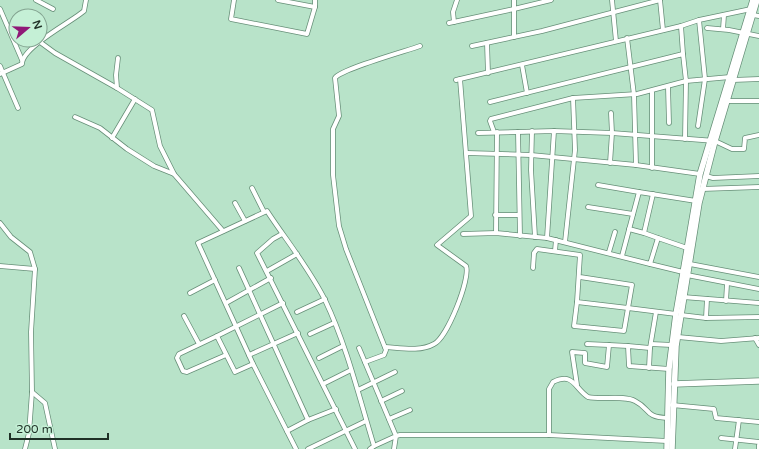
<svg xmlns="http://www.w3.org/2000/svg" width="759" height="449" font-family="'Varela Round',sans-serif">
	<rect width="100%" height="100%" fill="#b8e3c9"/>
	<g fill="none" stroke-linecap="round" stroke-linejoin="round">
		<defs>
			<g id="street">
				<path d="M 36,0 L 53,9"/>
				<path d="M 234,0 L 231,19 L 307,34 L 315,7 L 315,0"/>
				<path d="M 278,0 L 315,7"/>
				<path d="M 514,0 L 514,9 L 551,0"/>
				<path d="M 612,0 L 616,41"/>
				<path d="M 660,0 L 663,30"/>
				<path d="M 0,9 L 22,60"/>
				<path d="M 753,15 L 759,16"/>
				<path d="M 454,22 L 453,12 L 457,0"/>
				<path d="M 449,23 L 514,9 L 514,37"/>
				<path d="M 681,26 L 699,20"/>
				<path d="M 707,28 L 729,30 L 759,36"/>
				<path d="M 723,29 L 724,15"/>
				<path d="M 627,38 L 634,95 L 636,165"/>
				<path d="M 40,42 L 55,53 L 117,88"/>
				<path d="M 487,43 L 488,73"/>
				<path d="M 472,46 L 542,31 L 660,0"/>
				<path d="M 118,58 L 116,75 L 117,88 L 152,110 L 160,146 L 174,174 L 223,231"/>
				<path d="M 522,65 L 527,93"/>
				<path d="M 0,66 L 18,108"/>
				<path d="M 0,74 L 22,64 C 22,48 67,24 80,14 L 84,11 L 86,0"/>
				<path d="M 456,80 L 681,26 L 683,54"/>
				<path d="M 733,80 L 759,79"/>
				<path d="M 668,87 L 669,123"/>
				<path d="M 727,101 L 759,101"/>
				<path d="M 490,102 L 683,54 L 686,81 L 730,77"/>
				<path d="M 75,117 L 100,128 L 127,149 L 154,166 L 174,174"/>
				<path d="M 698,126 L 705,79 L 699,20 L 751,9"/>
				<path d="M 532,131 L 531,170 L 535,237"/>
				<path d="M 494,132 L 490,121 L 491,119 L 573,98 L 637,94 L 686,81 L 685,139"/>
				<path d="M 518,132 L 520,236"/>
				<path d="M 478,133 L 554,131 L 612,133 L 715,141 L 732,149 L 744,149 L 745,138 L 759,135"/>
				<path d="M 112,138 L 135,99"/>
				<path d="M 467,153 L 531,155 L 636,165 L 700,174"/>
				<path d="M 610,163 L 612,133 L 611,113"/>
				<path d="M 652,168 L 652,92"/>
				<path d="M 706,176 L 713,178 L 759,176"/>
				<path d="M 598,185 L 639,192"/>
				<path d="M 252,188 L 264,212"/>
				<path d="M 702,189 L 759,187"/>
				<path d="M 653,194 L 644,233 L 658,238"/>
				<path d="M 235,203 L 245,221"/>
				<path d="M 588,207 L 633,214"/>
				<path d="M 495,215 L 519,215"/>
				<path d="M 0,223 L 11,237 L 30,252 L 35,269 L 31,332 L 32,392 L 29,433 L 25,449"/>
				<path d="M 629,229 L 644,233"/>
				<path d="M 496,233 L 497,132"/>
				<path d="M 282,234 L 273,239 L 257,253 L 355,449"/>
				<path d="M 463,234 L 496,233 L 547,238 L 650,264 L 658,238 L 687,248"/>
				<path d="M 547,238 L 554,131"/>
				<path d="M 565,242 L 575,150 L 573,98"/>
				<path d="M 555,251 L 556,240"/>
				<path d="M 609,252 L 615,232"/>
				<path d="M 622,256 L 639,192 L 696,201"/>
				<path d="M 650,264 L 683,272"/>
				<path d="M 690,264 L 759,277"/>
				<path d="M 0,266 L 35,269"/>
				<path d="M 239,268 L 308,420 L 336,409"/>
				<path d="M 533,268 L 534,253 L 537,249 L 580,255 L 577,302 L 628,308 L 632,285 L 580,277"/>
				<path d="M 267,271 L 297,254"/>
				<path d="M 687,275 L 759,289"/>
				<path d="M 190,293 L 215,280"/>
				<path d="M 683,297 L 759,303"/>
				<path d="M 726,301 L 727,284"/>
				<path d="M 577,302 L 574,326 L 624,331 L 628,308 L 676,314"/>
				<path d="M 226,303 L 271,278"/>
				<path d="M 297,312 L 325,299"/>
				<path d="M 681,315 L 706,318 L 707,299"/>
				<path d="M 184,316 L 199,344"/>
				<path d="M 706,318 L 759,317"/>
				<path d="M 310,334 L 334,323"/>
				<path d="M 217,336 L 179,354 L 177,358 L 183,371 L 187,372 L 226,355"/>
				<path d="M 678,337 L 721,341 L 759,338"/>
				<path d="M 755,338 L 759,345"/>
				<path d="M 587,344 L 609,345"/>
				<path d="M 651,344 L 672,345"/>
				<path d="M 385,347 C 401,348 420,352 434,344 C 447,338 471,278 466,266 L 437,245 L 471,216 L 460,79"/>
				<path d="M 359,348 L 396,436 L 374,446"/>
				<path d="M 650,348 L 628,346 L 629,366 L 669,369"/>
				<path d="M 249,355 L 298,333"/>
				<path d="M 319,358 L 343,346"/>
				<path d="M 365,362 L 384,355 L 386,350 L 346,249 L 339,226 L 333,175 L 333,129 L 339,116 L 335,78 C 341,69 406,51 420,46"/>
				<path d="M 253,364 L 235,372 L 217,336 L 283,303"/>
				<path d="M 649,368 L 650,348 L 656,312"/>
				<path d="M 323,384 L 351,370"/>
				<path d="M 577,385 L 572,352 L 585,353 L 585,363 L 607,367 L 609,345 L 628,346"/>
				<path d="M 358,390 L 395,372"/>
				<path d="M 32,392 L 45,403 L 55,449"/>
				<path d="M 381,401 L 402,391"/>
				<path d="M 672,405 L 714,409 L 716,418 L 759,422"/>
				<path d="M 389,419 L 410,410"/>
				<path d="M 287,431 L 308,420"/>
				<path d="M 549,435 L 667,441"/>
				<path d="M 721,438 L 759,442"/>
				<path d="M 296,449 L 253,364 L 198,243 L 267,211 C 286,240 309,268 325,300 C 347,346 359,397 374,446 L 370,449"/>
				<path d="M 308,449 L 366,421"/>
				<path d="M 394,449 L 396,436 L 400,435 L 549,435 L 549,389 L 553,382 C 574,372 574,388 588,397 C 601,400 624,395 635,401 C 651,409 644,417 667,418"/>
				<path d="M 735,449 L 739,420"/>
				<path d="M 759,449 L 759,445"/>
			</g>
			<g id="secondary">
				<path d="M 674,384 L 759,381"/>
				<path d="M 667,449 L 669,369 L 676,314 L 700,174 L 753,0"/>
				<path d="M 672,449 L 676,346 L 699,203 L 715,141 L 757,0"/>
			</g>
		</defs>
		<!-- street casing -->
		<use href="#street" stroke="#678f78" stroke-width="5.5"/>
		<!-- secondary casing -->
		<use href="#secondary" stroke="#678f78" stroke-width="7"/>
		<!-- street -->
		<use href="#street" stroke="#fff" stroke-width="4"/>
		<!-- secondary -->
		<use href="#secondary" stroke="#fff" stroke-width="5.5"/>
	</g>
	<!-- north arrow -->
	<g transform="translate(28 28) rotate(71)"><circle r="19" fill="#c5f0d6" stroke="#83a390"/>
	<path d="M0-3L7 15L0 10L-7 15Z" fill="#901877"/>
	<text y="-6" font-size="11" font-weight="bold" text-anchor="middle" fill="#1f3026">N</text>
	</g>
	<!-- scale -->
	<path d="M10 433v6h98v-6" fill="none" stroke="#1f3026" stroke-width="2"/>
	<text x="16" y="433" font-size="12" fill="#1f3026" stroke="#c5f0d6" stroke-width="3" paint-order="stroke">200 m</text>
</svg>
